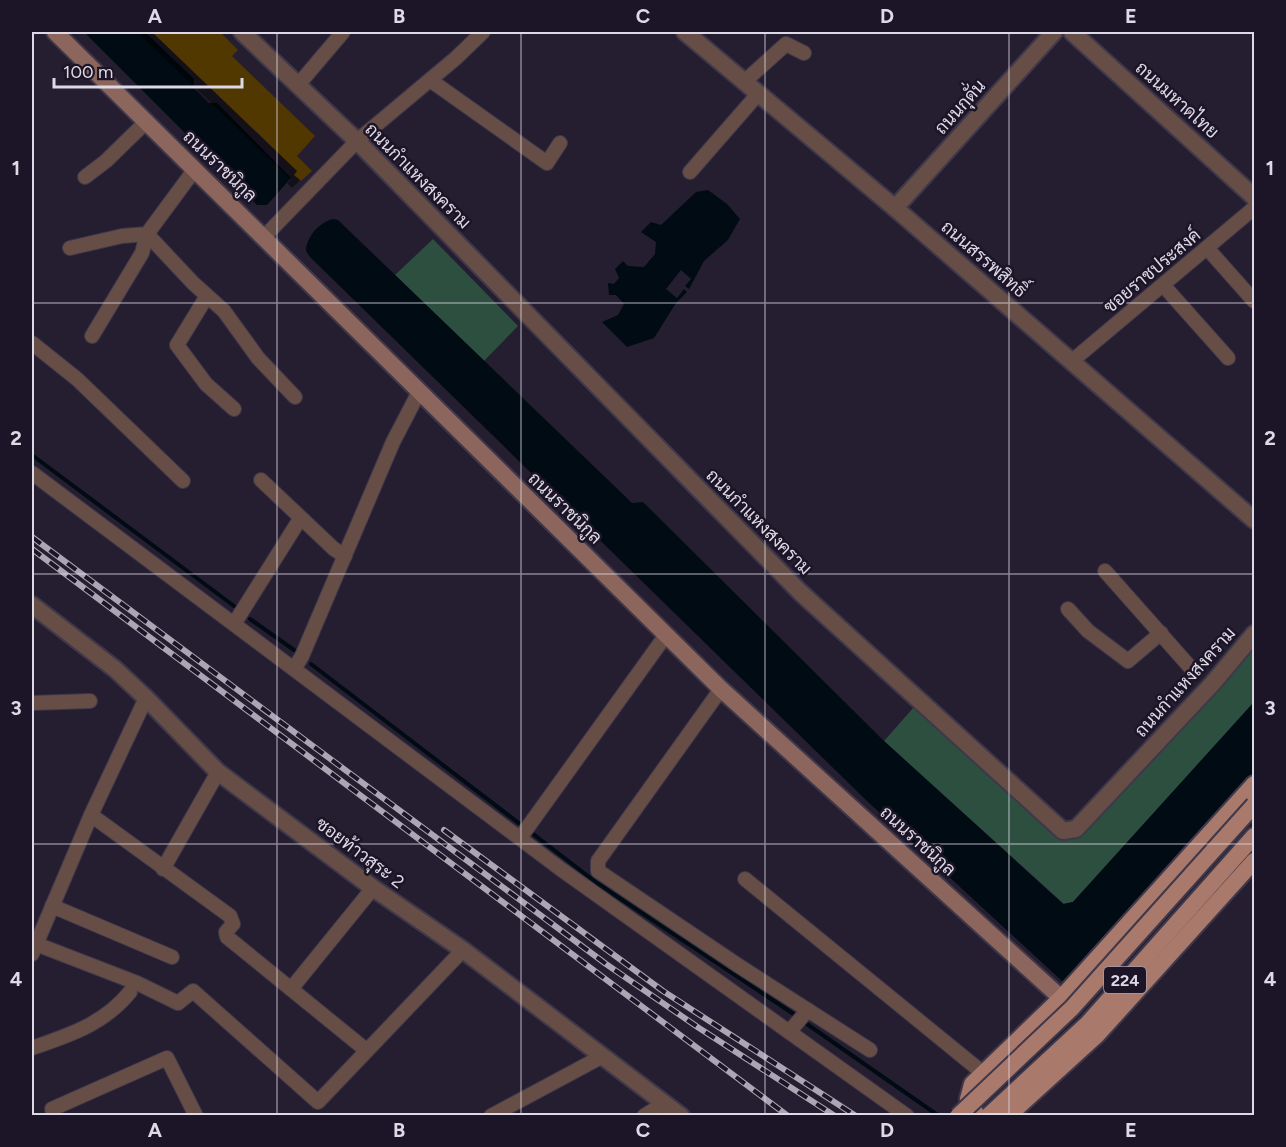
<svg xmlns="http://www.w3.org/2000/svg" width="1286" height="1147" font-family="Figtree,Sarabun,sans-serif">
	<rect width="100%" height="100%" fill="#251e31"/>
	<!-- green -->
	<g fill="#2c4f40">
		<path d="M 433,239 L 518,326 L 484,361 L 395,275 Z"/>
		<path d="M 1254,641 L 1254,702 L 1073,902 L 1064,904 L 884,741 L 914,707 L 1056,836 L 1067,839 Z"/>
	</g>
	<!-- water -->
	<g fill="#000b13">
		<path d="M 84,32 L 145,32 L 194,79 L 193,87 L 209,103 L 217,103 L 291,178 L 267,205 L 257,205 Z"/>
		<path d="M 708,190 L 727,204 L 740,219 L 728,240 L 704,261 L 689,289 L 685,286 L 691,279 L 681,270 L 666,289 L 677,298 L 684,289 L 687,292 L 676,303 L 654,338 L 627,347 L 602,322 L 618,315 L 624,304 L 616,295 L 609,295 L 608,283 L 614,284 L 619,278 L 615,269 L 623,261 L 628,266 L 644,267 L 655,254 L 656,242 L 641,232 L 651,222 L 661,225 L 696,192 Z"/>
		<path d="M 333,219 L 338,220 L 632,503 L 643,502 L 884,741 L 1063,904 L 1073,902 L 1254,702 L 1254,774 L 1068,980 L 1062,981 L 867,801 L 310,257 L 306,251 C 306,238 319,222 333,219 Z"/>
	</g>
	<!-- shadow -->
	<path fill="#0007" d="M 137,32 L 218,32 L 236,50 L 230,56 L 295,156 L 310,171 L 292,188 L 287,183 L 291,180 Z"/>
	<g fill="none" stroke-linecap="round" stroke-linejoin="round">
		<!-- stream -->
		<g stroke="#000b13" stroke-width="4">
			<path d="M 32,455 L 234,606"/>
			<path d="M 250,619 L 294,650"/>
			<path d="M 311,664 L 597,883 L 798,1017"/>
			<path d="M 804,1022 L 939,1116"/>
		</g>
	</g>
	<!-- building -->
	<path fill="#513700" d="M 152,32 L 220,32 L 238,50 L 232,56 L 315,136 L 297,156 L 312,171 L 301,181 L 294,175 L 297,171 Z"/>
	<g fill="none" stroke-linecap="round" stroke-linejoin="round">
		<defs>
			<g id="minor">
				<path d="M 430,80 L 547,163 L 560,143"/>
				<path d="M 744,82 L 786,44 L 804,53"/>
				<path d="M 298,85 L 343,32"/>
				<path d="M 690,172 L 758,94"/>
				<path d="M 85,177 L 106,161 L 147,121"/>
				<path d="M 264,237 L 357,141 L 456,58 L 483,32"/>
				<path d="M 70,248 L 122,236 L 147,234 L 195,169"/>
				<path d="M 1207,248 L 1254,301"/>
				<path d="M 1163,285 L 1228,358"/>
				<path d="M 207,296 L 177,345 L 206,384 L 234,409"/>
				<path d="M 92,336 L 142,253 L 147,234 L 193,283 L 224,311 L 258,358 L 295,397"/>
				<path d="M 32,343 L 77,379 L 183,481"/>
				<path d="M 1072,361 L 1254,208"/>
				<path d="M 32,473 L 562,870 L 907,1116"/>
				<path d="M 261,480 L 334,549 L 345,556"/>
				<path d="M 1105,571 L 1190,667"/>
				<path d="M 1068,609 L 1088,631 L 1128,661 L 1161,633"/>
				<path d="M 234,624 L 300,519"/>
				<path d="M 294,669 L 302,656 L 393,442 L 419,392"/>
				<path d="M 721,689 L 598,861 L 598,871 L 739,966 L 870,1050"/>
				<path d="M 32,703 L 90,701"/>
				<path d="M 91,815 L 230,916 L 233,924 L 226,932 L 227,937 L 291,989"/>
				<path d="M 520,838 L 666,635"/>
				<path d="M 163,869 L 218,772"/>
				<path d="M 745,879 L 983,1073"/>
				<path d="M 52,906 L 172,957"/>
				<path d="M 36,944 L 137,983 L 178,1003 L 193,991 L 318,1102 L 463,950"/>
				<path d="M 32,954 L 91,815 L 146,698"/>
				<path d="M 789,1032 L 808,1010"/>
				<path d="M 32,1048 C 70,1035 104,1024 130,992"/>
				<path d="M 366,1050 L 291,989 L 373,888"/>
				<path d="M 54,1116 L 52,1109 L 167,1058 L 196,1116"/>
				<path d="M 491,1116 L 601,1057"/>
				<path d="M 644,1116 L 665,1103"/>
			</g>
			<g id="tertiary">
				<path d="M 242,32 L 357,141 L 800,592 L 1063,831 L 1076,829 L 1213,683 L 1254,634"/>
				<path d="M 685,32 L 895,208 L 1254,520"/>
				<path d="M 1072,32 L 1254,197"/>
				<path d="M 895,208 L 1054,32"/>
				<path d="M 32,605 L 115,669 L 146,698 L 218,772 L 373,888 L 463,950 L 681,1116"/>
			</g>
			<path id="secondary" d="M 55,32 L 721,689 L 1061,998"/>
			<g id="primary">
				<path d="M 977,1116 L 968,1099 L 972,1084 L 1061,998 L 1254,784"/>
				<path d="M 988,1116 L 1088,1023 L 1254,836"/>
				<path d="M 1008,1116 L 1098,1034 L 1254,861"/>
			</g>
		</defs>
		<!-- minor casing -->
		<use href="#minor" stroke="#3f384a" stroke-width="16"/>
		<!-- tertiary casing -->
		<use href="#tertiary" stroke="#3f384a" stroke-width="20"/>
		<!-- secondary casing -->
		<use href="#secondary" stroke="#3f384a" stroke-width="20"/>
		<!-- primary casing -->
		<use href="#primary" stroke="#3f384a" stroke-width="20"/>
		<!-- minor -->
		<use href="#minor" stroke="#664e47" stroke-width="14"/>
		<!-- tertiary -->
		<use href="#tertiary" stroke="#664e47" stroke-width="16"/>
		<!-- secondary -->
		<use href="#secondary" stroke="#8c665c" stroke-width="16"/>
		<!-- primary -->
		<use href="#primary" stroke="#a9796b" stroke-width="16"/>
		<defs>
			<g id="rail">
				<path d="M 32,537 L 606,964 L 699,1028 L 835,1116"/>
				<path d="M 32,549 L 788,1116"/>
				<path d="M 444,830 L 663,991 L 856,1116"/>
			</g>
		</defs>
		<!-- rail casing -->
		<use href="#rail" stroke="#aba6b4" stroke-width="6"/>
		<!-- rail -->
		<use href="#rail" stroke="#1c1527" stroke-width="4" stroke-dasharray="11" stroke-linecap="butt"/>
		<defs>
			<path id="primary-bridge" d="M 958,1116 L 1072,1008 L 1254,805"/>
		</defs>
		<!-- primary-bridge casing -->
		<use href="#primary-bridge" stroke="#3f384a" stroke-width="20" stroke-linecap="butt"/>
		<!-- primary-bridge -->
		<use href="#primary-bridge" stroke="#a9796b" stroke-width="16"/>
	</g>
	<!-- grid -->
	<path fill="none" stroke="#ded9e6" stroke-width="1.5" stroke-opacity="0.55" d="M 277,32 L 277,1116M 521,32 L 521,1116M 765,32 L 765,1116M 1009,32 L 1009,1116M 32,303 L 1254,303M 32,574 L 1254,574M 32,844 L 1254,844"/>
	<g text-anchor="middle" stroke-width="5" stroke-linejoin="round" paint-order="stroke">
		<!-- shield labels -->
		<rect fill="#1c1527" stroke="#a49ead" stroke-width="1.5" x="1104" y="967" width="42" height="26" rx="4.5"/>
		<g font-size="16" font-weight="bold" fill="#ded9e6">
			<text x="1125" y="986">224</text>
		</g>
		<!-- street labels -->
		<g font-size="18" fill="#ded9e6" stroke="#1c1527">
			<text transform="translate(1177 100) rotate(42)" y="6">ถนนมหาดไทย</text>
			<text transform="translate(960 107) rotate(-48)" y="6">ถนนกุดั่น</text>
			<text transform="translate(220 166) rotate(44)" y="6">ถนนราชนิกูล</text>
			<text transform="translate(418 176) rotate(45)" y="6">ถนนกำแหงสงคราม</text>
			<text transform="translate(984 259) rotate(41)" y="6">ถนนสรรพสิทธิ์</text>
			<text transform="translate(1152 271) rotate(-40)" y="6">ซอยราชประสงค์</text>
			<text transform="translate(565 508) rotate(44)" y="6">ถนนราชนิกูล</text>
			<text transform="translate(759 522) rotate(45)" y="6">ถนนกำแหงสงคราม</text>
			<text transform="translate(1185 682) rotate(-48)" y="6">ถนนกำแหงสงคราม</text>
			<text transform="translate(918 841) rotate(42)" y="6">ถนนราชนิกูล</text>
			<text transform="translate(360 853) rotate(37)" y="6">ซอยท้าวสุระ 2</text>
		</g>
	</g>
	<!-- border -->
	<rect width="1286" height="1147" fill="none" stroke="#1c1527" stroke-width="66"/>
	<!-- scale -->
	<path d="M54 78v9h188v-9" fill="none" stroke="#ded9e6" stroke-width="3"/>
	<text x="63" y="78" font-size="18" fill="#ded9e6" stroke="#1c1527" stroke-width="4.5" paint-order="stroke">100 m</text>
	<rect x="33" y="33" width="1220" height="1081" fill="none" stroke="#ded9e6" stroke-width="2"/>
	<g font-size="20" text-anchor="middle" font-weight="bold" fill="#ded9e6">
		<text x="155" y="23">A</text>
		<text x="399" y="23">B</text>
		<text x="643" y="23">C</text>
		<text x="887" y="23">D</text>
		<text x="1131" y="23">E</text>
		<text x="16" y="175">1</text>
		<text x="1270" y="175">1</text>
		<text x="16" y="445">2</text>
		<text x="1270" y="445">2</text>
		<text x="16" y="715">3</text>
		<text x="1270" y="715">3</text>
		<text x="16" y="986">4</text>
		<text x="1270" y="986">4</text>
		<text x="155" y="1137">A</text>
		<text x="399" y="1137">B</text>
		<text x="643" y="1137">C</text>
		<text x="887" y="1137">D</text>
		<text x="1131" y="1137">E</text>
	</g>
</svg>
